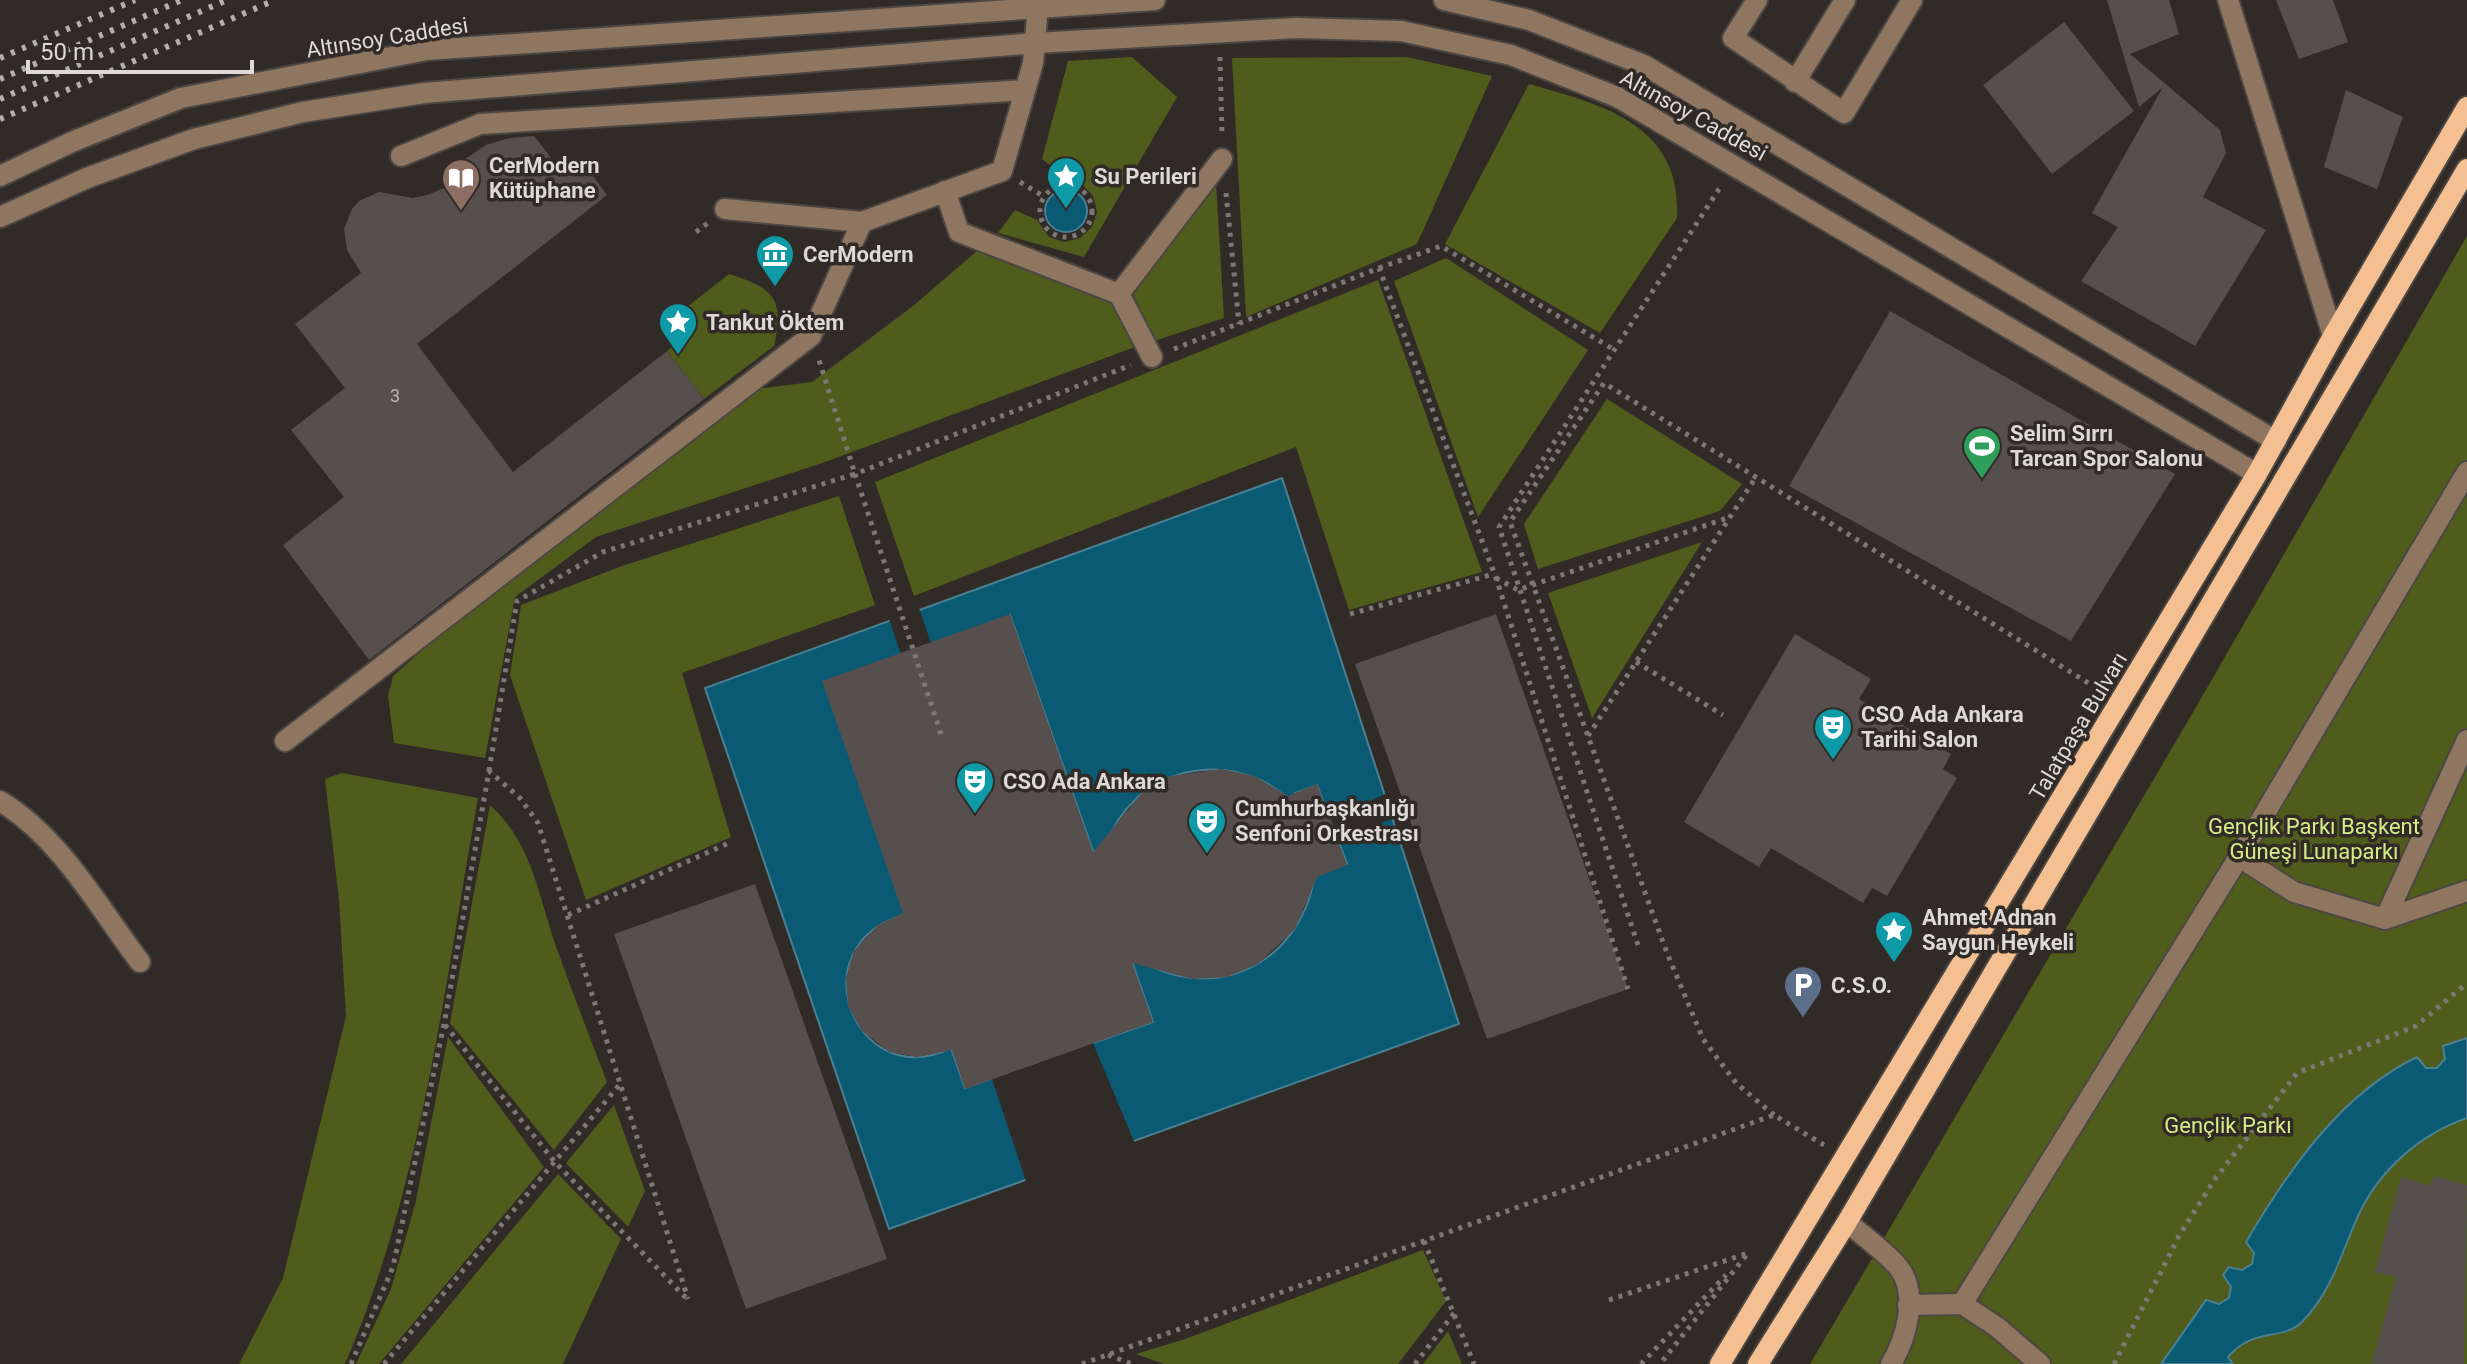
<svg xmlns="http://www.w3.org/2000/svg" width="2467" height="1364" font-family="Roboto,sans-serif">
	<rect width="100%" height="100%" fill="#302b27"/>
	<!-- green -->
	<g fill="#505c1c">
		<path d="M 1132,57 L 1177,97 L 1084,257 L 998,233 L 1015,210 L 1037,220 L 1049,237 L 1064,242 L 1080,238 L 1092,227 L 1097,212 L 1093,196 L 1082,184 L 1067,179 L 1042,159 L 1068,61 Z"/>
		<path d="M 1407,57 L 1492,76 L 1417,244 L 1246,317 L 1232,58 Z"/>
		<path d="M 1529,84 C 1603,105 1682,124 1677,218 L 1600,333 L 1445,244 Z"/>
		<path d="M 1216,182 L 1224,318 L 1154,341 L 1133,294 Z"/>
		<path d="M 2467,236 L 2467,1364 L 1810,1364 L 2192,714 Z"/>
		<path d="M 977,251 L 1112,298 L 1135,347 L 825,462 L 596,537 L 515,597 L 485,758 L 394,743 L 388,696 L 393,676 L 453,623 L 757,389 L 812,382 L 913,306 Z"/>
		<path d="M 1446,258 L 1588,350 L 1478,517 L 1394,281 Z"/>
		<path d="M 729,274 C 774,288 785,299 774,346 L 704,399 L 667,351 L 674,345 L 660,328 Z"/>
		<path d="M 1378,280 L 1482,572 L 1349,610 L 1296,447 L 914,596 L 875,482 Z"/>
		<path d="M 1607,399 L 1742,484 L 1720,511 L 1538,569 L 1524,524 Z"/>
		<path d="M 839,496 L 875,605 L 682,673 L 731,837 L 586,900 L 510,675 L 521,605 L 622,566 Z"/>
		<path d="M 1702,542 L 1592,718 L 1548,593 Z"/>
		<path d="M 342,773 L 478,798 C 444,988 422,1186 345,1364 L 239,1364 L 283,1278 L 346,1016 L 339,900 L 325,779 Z"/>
		<path d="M 490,805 C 533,844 538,896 557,949 C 573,994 590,1038 607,1082 L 554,1150 L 450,1023 Z"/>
		<path d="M 448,1037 L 544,1167 L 379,1364 L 356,1364 L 391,1289 L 415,1205 Z"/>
		<path d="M 614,1105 L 645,1191 L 628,1227 L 566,1163 Z"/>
		<path d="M 558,1174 L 621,1239 L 563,1364 L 401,1364 Z"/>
		<path d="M 1423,1250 L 1446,1301 L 1398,1364 L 1164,1364 L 1136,1354 L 1185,1339 Z"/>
		<path d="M 1448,1331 L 1462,1364 L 1423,1364 Z"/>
	</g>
	<!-- water -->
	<g fill="#0b5a74" stroke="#4a8091" stroke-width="2" fill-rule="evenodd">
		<circle cx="1066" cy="211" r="21"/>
		<path d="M 1282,478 L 1459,1024 L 889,1229 L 705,688 ZM 1010,615 L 1100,871 C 1105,853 1108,835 1119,819 C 1162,754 1259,753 1303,816 L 1295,793 L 1317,785 L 1347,864 L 1316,867 C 1305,965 1210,1011 1129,953 L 1153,1022 L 965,1088 L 951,1048 C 855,1095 797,945 904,915 Z"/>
		<path d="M 2467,1038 L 2467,1118 C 2421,1134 2380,1169 2359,1214 C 2341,1253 2333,1290 2302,1322 C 2281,1342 2255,1326 2228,1357 L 2233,1364 L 2161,1364 L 2206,1300 L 2219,1304 L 2229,1298 L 2231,1287 L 2223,1275 L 2229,1267 L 2242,1270 L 2252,1264 L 2254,1253 L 2246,1242 C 2288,1171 2340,1094 2417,1057 L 2426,1068 L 2437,1068 L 2445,1059 L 2443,1046 Z"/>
	</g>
	<!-- pier -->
	<g fill="#302b27">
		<path d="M 919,608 L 932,646 L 902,657 L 889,619 Z"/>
		<path d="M 1388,793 L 1396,817 L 1338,840 L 1330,818 Z"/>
		<path d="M 1093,1043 L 1136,1146 L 1027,1184 L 992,1079 Z"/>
	</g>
	<!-- building -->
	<g fill="#564f4e">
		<path d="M 2107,0 L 2169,0 L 2179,34 L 2130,54 L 2220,130 L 2226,153 L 2203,197 L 2266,230 L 2195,346 L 2081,281 L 2118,227 L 2092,213 L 2163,87 L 2139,107 Z"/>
		<path d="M 2276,0 L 2333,0 L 2348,42 L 2299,59 Z"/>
		<path d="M 2064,22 L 2134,111 L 2052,174 L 1983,85 Z"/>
		<path d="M 2346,90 L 2403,117 L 2377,189 L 2324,167 Z"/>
		<path d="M 534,136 L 557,165 L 566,157 L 590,172 L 607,195 L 417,344 L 513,472 L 667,351 L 704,399 L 369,660 L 283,545 L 344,497 L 291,430 L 345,388 L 295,324 L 361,273 L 347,250 L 344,229 L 352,209 L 359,201 L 379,192 L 413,198 L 427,195 L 444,188 L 465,159 L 486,145 L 510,138 Z"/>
		<path d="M 1890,311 L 2175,474 L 2071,641 L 1789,486 Z"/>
		<path d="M 1010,614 L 1093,852 L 1142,793 L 1171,776 L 1221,769 L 1254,776 L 1288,796 L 1317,784 L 1347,865 L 1317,877 L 1295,929 L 1258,964 L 1227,977 L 1193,979 L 1132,963 L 1153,1022 L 965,1089 L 952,1050 L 917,1057 L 889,1052 L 862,1031 L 848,1006 L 846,978 L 854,951 L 878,925 L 903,913 L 822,681 Z"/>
		<path d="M 1496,614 L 1628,989 L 1487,1039 L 1355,664 Z"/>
		<path d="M 1795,634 L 1871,679 L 1859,699 L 1951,754 L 1943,769 L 1957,778 L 1887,896 L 1872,888 L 1863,903 L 1771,848 L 1759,867 L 1684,822 Z"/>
		<path d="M 755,884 L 887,1259 L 746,1309 L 614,934 Z"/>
		<path d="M 2434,1176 L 2467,1185 L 2464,1364 L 2372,1364 L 2396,1277 L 2375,1272 L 2401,1177 L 2431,1186 Z"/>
	</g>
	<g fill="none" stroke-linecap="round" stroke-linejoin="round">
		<defs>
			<g id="minor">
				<path d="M 1444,0 L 1529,20 L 1644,65 L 2276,441"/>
				<path d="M 1757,0 L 1733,38 L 1844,113 L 1912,0"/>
				<path d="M 2228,0 L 2333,336"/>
				<path d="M 1795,82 L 1845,0"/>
				<path d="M 401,156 L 480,124 L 1025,90"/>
				<path d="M 0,176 L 74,141 L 181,98 L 427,50 L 1155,0"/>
				<path d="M 945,191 L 959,232 L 1119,294"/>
				<path d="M 725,209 L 862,222 L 1002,171 L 1033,63 L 1038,7"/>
				<path d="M 0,217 L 87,178 L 194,139 L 303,112 L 424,93 L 1036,43 L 1296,28 L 1401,31 L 1511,55 L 1617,97 L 2257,474"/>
				<path d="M 1152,357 L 1119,294 L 1222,159"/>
				<path d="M 285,741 L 811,336 L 862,222"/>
				<path d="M 0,801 C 60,837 99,908 140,962"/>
				<path d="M 2239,857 L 2294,892 L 2385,919 L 2467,891"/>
				<path d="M 2385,919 L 2467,740"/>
				<path d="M 1847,1222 C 1863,1236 1885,1251 1899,1268 C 1919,1294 1906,1339 1891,1364"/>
				<path d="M 1962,1304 L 2239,857 L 2467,472"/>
				<path d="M 1908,1305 L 1962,1304 L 1997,1327 L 2040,1364"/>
			</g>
			<g id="major">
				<path d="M 1720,1364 L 2257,474 L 2333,336 L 2467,107"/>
				<path d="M 1758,1364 L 1847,1222 L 2467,169"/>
			</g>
		</defs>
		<!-- minor casing -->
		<use href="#minor" stroke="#4c4743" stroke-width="24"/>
		<!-- major casing -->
		<use href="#major" stroke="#4c4743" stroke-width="24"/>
		<!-- path -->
		<g stroke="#7c7875" stroke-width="5" stroke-dasharray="4 6" stroke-linecap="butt">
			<path d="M 1220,57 L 1222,135"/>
			<path d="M 1020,182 L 1043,196"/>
			<circle cx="1066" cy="211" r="26"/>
			<path d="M 1226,193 L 1239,324"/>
			<path d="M 696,232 L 708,223"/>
			<path d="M 1379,268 L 1441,246 L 1613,349"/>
			<path d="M 1174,349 L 1379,268 L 1496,578 L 1628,989"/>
			<path d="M 1496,578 L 1518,590 L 1730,517"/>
			<path d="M 1350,614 L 1494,574"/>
			<path d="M 1636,662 L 1723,715"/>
			<path d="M 941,734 L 855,474 L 1131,365"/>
			<path d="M 1588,736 L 1756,477"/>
			<path d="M 489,771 L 517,601 L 603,552 L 855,474 L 819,360"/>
			<path d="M 568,915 L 731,842"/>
			<path d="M 1638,945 L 1499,527 L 1721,186"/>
			<path d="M 445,1025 L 554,1161 L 687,1299"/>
			<path d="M 1774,1115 L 1736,1083 L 1703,1039 L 1667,953 L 1510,522 L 1604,383 L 2090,684"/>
			<path d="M 1424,1241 L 1474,1364"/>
			<path d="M 1609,1300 L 1748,1253 L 1660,1364"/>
			<path d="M 1108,1355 L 1132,1364"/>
			<path d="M 351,1364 L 393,1267 L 444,1024 L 489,771 L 520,798 L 538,823 L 688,1299"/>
			<path d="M 384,1364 L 621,1083"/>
			<path d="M 1082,1364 L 1774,1115 L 1824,1145"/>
			<path d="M 1415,1364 L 1455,1312"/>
			<path d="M 1641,1364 L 1726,1275"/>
			<path d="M 2114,1364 L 2179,1236 L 2215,1179 L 2297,1073 L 2416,1026 L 2467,983"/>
		</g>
		<!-- minor -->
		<use href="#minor" stroke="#8f7660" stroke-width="20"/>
		<!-- major -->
		<use href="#major" stroke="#f4bf91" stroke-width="20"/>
		<!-- rail -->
		<g stroke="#b3b0ad" stroke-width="6" stroke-dasharray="4 8" stroke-linecap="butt">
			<path d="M 0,58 L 135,0"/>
			<path d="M 0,79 L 182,0"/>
			<path d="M 0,99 L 227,0"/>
			<path d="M 0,119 L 275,0"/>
		</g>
	</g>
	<!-- icons -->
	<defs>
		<symbol id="sight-pin" viewBox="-11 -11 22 30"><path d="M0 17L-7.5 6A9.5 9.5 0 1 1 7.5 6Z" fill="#0f9aa8" stroke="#302b27"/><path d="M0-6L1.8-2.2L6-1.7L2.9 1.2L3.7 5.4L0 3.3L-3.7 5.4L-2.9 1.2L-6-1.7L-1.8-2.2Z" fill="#fff"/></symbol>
		<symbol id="library-pin" viewBox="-11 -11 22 30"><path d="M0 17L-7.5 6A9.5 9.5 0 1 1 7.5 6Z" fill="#8d6e63" stroke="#302b27"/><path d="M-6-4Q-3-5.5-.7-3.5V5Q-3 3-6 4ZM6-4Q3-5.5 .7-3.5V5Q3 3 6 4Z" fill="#fff"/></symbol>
		<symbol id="museum-pin" viewBox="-11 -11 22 30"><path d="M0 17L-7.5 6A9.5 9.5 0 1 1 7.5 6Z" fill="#0f9aa8" stroke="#302b27"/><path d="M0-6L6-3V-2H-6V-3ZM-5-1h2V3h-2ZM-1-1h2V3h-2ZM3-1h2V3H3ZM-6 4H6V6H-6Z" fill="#fff"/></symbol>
		<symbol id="stadium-pin" viewBox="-11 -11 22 30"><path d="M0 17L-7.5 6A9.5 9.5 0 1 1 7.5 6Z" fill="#2e9e5b" stroke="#302b27"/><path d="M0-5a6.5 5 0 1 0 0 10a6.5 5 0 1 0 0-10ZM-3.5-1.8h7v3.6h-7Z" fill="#fff"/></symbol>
		<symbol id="theatre-pin" viewBox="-11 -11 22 30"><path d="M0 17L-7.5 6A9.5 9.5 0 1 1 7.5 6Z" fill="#0f9aa8" stroke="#302b27"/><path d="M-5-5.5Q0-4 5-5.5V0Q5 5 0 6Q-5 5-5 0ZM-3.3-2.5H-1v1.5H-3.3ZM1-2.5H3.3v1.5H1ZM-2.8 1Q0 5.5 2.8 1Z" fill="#fff"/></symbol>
		<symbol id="parking-pin" viewBox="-11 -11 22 30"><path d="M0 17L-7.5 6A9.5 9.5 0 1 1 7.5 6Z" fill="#5c6f8a" stroke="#302b27"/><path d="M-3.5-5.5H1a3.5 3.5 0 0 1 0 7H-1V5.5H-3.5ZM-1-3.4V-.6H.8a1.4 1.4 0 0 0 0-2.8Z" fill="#fff"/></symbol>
	</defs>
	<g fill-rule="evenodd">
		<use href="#sight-pin" x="1044" y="154" width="44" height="60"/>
		<use href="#library-pin" x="439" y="156" width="44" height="60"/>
		<use href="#museum-pin" x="753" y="232" width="44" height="60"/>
		<use href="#sight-pin" x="656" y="300" width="44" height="60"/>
		<use href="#stadium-pin" x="1960" y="424" width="44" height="60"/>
		<use href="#theatre-pin" x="1811" y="705" width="44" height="60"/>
		<use href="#theatre-pin" x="953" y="759" width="44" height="60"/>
		<use href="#theatre-pin" x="1185" y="799" width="44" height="60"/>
		<use href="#sight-pin" x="1872" y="908" width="44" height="60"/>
		<use href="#parking-pin" x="1781" y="963" width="44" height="60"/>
	</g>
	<g text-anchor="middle" stroke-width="7" stroke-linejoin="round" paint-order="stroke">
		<!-- number labels -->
		<g font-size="18" fill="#bab6b4">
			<text x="395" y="402">3</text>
		</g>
		<!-- street labels -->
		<g font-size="22" fill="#dcd9d6" stroke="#302b27">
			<text transform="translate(387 37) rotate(-9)" y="8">Altınsoy Caddesi</text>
			<text transform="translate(1694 115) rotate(29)" y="8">Altınsoy Caddesi</text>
			<text transform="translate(2078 726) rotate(-59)" y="8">Talatpaşa Bulvarı</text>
		</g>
		<!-- poi labels -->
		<g font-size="22" font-weight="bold" fill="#dcd9d6" stroke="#302b27" text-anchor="start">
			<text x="489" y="173">CerModern<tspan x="489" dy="25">Kütüphane</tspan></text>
			<text x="1094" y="184">Su Perileri</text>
			<text x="803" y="262">CerModern</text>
			<text x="706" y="330">Tankut Öktem</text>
			<text x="2010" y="441">Selim Sırrı<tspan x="2010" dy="25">Tarcan Spor Salonu</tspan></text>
			<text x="1861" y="722">CSO Ada Ankara<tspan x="1861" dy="25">Tarihi Salon</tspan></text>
			<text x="1003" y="789">CSO Ada Ankara</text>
			<text x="1235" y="816">Cumhurbaşkanlığı<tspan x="1235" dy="25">Senfoni Orkestrası</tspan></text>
			<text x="1922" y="925">Ahmet Adnan<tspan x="1922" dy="25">Saygun Heykeli</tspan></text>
			<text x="1831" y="993">C.S.O.</text>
		</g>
		<!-- park labels -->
		<g font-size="22" fill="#d6ed87" stroke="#302b27">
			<text x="2314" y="834">Gençlik Parkı Başkent<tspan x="2314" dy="25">Güneşi Lunaparkı</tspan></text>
			<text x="2228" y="1133">Gençlik Parkı</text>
		</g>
	</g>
	<!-- scale -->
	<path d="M28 60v12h224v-12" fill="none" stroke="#dcd9d6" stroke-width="4"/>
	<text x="40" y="60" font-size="24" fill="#dcd9d6" stroke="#302b27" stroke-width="6" paint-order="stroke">50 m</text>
</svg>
